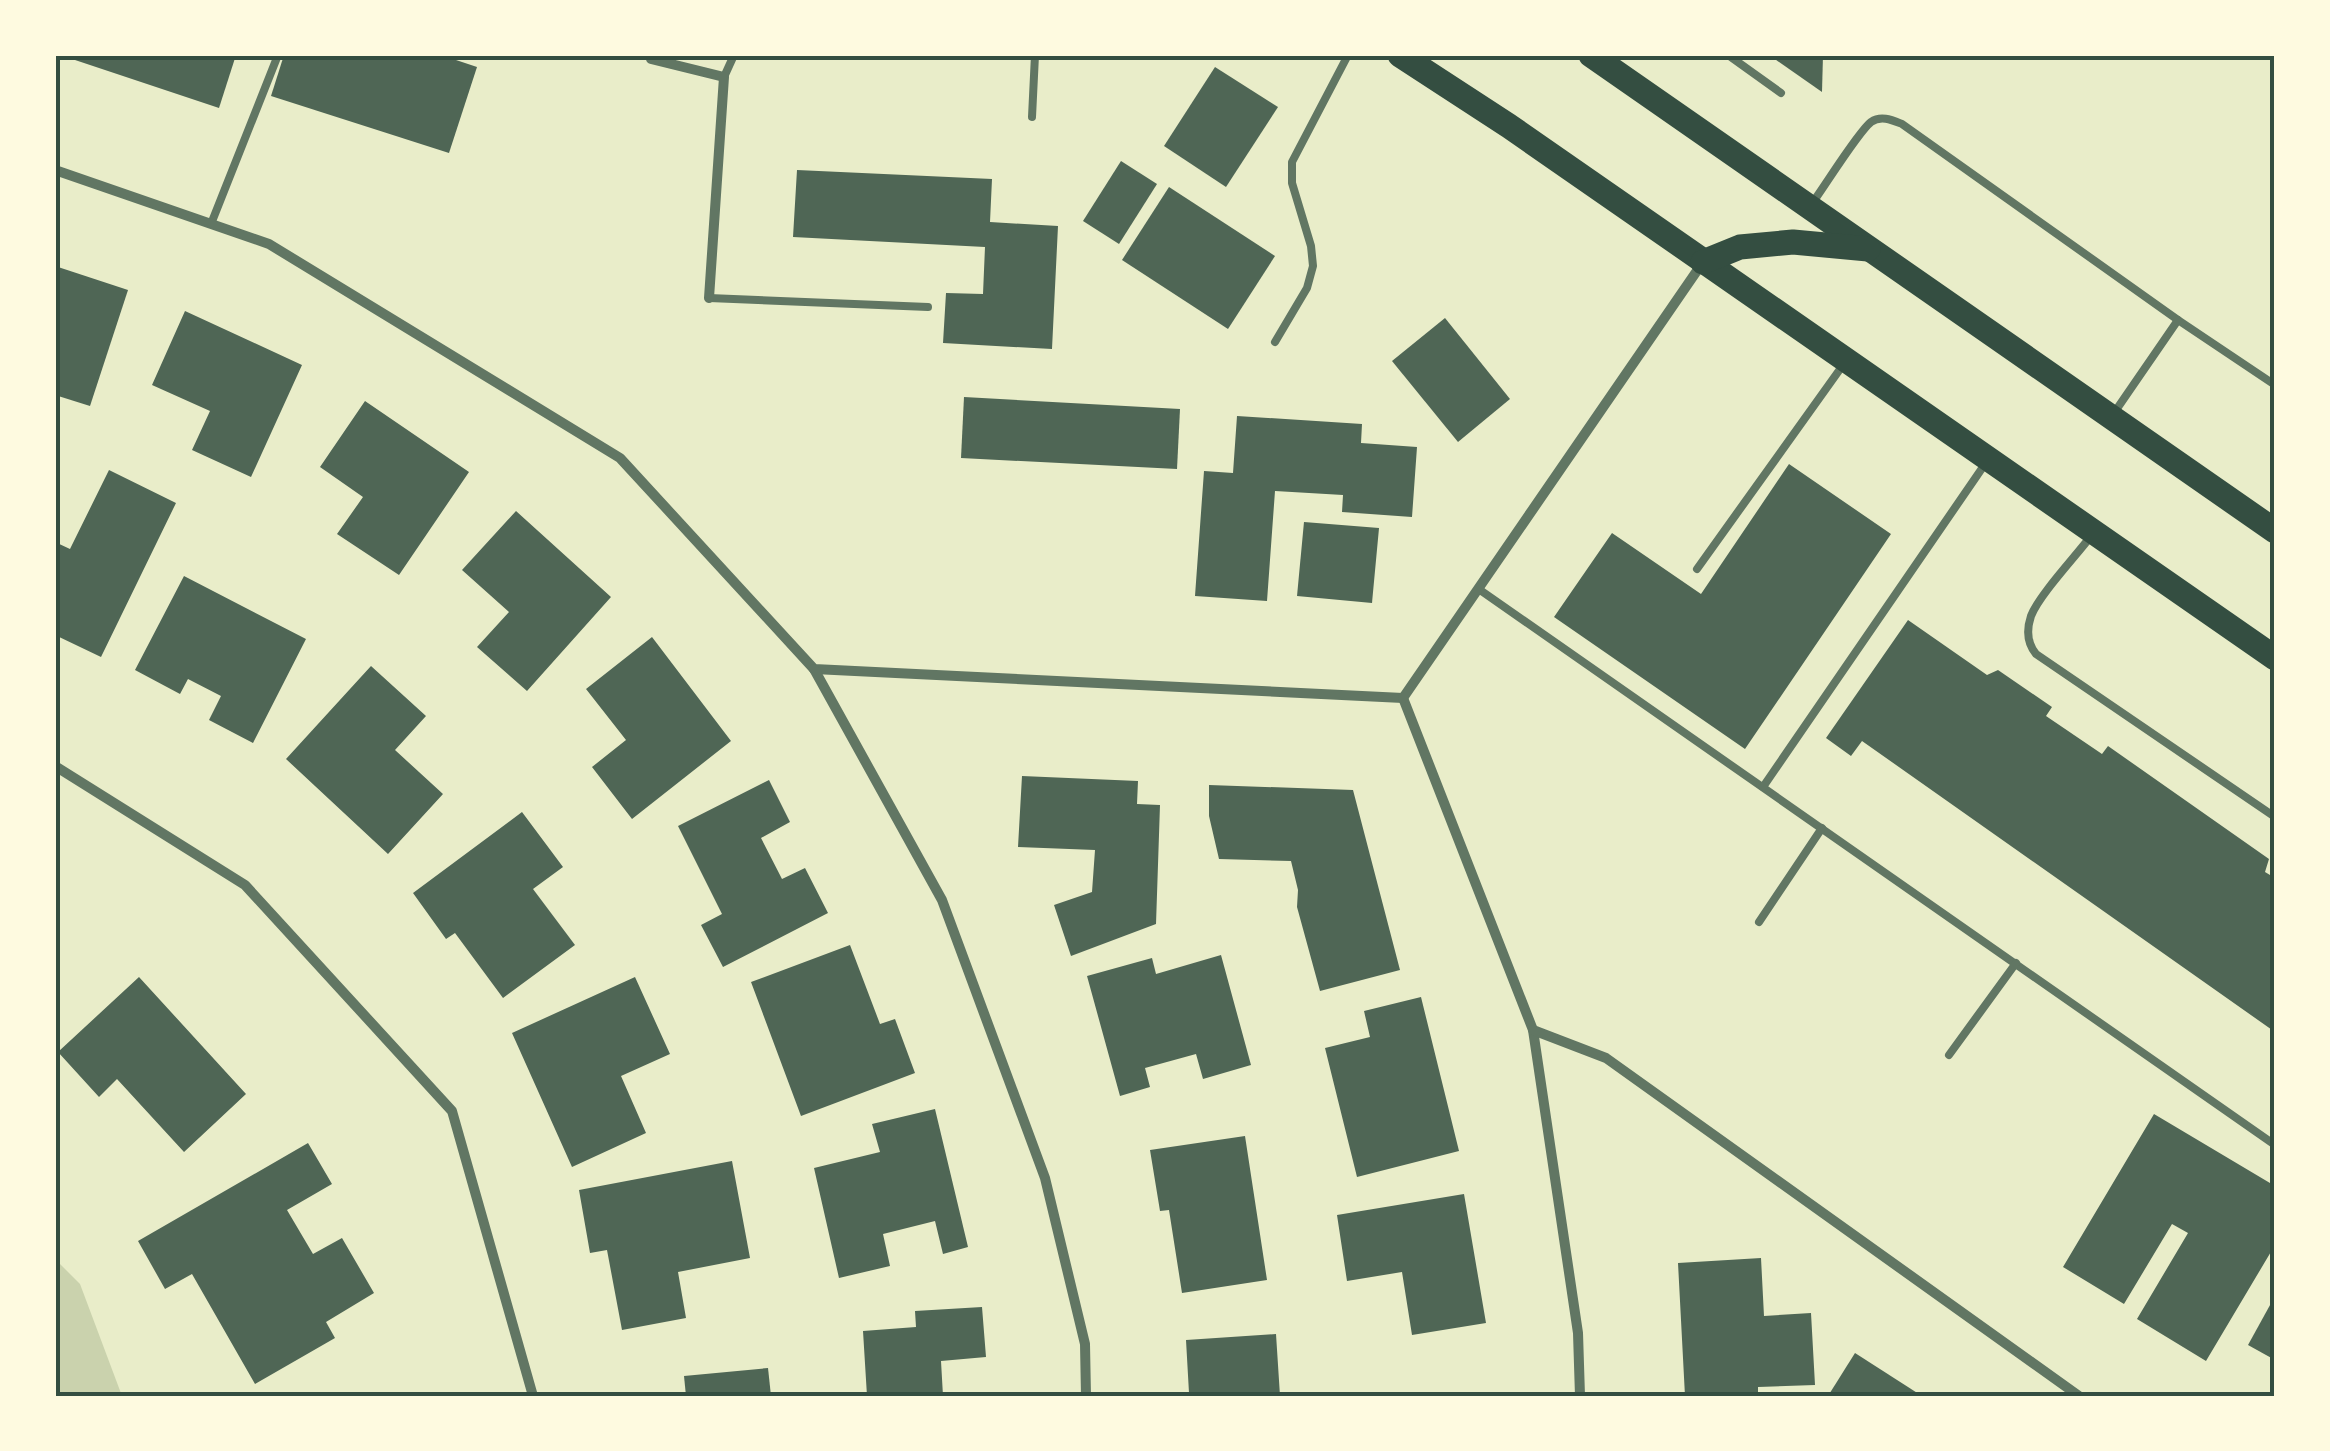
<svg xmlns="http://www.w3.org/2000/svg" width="2330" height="1451" font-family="Arial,sans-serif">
	<rect width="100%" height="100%" fill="#e9edc9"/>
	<!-- green -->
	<path fill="#cad2ad" d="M 55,1259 L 80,1284 L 122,1396 L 55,1396 Z"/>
	<!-- building -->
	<g fill="#4f6655">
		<path d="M 60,55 L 236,55 L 219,108 Z"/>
		<path d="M 284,55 L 441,55 L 477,67 L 449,153 L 271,96 Z"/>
		<path d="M 1769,55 L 1823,55 L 1822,92 Z"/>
		<path d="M 1215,67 L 1278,107 L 1226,187 L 1164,146 Z"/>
		<path d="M 1121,161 L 1157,184 L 1119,244 L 1083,221 Z"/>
		<path d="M 797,170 L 992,179 L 990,222 L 1058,226 L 1052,349 L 943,343 L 946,293 L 983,294 L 985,247 L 793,237 Z"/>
		<path d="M 1169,187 L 1275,256 L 1228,329 L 1122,260 Z"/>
		<path d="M 55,266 L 128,290 L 90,406 L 55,395 Z"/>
		<path d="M 185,311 L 302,365 L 251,477 L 192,450 L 210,411 L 152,385 Z"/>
		<path d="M 1445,318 L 1510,399 L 1458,442 L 1392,361 Z"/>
		<path d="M 964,397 L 1180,409 L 1177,469 L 961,458 Z"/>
		<path d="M 365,401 L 469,472 L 399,575 L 337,534 L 363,497 L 320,467 Z"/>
		<path d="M 1237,416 L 1362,424 L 1361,443 L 1417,447 L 1412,517 L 1342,512 L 1343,495 L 1275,491 L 1267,601 L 1195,596 L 1204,471 L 1233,473 Z"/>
		<path d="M 1789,464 L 1891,534 L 1745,749 L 1554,617 L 1612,533 L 1701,594 Z"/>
		<path d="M 109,470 L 176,503 L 101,657 L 55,635 L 55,542 L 70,549 Z"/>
		<path d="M 516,511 L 611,597 L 527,691 L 477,647 L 509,612 L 462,570 Z"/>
		<path d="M 1304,522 L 1379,528 L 1372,603 L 1297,596 Z"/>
		<path d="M 184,576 L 306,639 L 253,743 L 209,720 L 221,696 L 188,679 L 180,694 L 135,670 Z"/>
		<path d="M 1908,620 L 1987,675 L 1998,670 L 2052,707 L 2046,716 L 2102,754 L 2108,746 L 2269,859 L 2265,872 L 2275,878 L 2275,1032 L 1862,741 L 1851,756 L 1826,738 Z"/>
		<path d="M 652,637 L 731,741 L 632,819 L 592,767 L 626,740 L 586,689 Z"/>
		<path d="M 371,666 L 426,716 L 395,750 L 443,794 L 388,854 L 286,759 Z"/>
		<path d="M 1022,776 L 1138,781 L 1137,804 L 1160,805 L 1156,924 L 1071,956 L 1054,905 L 1092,892 L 1095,850 L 1018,847 Z"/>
		<path d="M 769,780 L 790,822 L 761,838 L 782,879 L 805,868 L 828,913 L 723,967 L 701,925 L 722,914 L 678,826 Z"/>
		<path d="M 1209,785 L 1353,790 L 1400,970 L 1320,991 L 1297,907 L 1298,890 L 1291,861 L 1219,859 L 1209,816 Z"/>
		<path d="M 522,812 L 563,867 L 533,889 L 575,945 L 503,998 L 455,933 L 446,939 L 413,893 Z"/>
		<path d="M 850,945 L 880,1024 L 895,1019 L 915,1073 L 801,1116 L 751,982 Z"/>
		<path d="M 1221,955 L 1251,1065 L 1203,1079 L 1196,1054 L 1145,1068 L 1150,1087 L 1120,1096 L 1087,976 L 1152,958 L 1156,974 Z"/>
		<path d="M 139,977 L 246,1094 L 184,1152 L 117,1079 L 99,1097 L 58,1052 Z"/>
		<path d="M 635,977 L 670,1054 L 621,1076 L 646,1133 L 572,1167 L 512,1033 Z"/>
		<path d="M 1421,997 L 1459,1151 L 1357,1177 L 1325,1048 L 1370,1037 L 1364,1011 Z"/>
		<path d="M 935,1109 L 968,1247 L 943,1254 L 935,1221 L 883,1234 L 890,1266 L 839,1278 L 814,1168 L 880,1152 L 872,1124 Z"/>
		<path d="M 2154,1114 L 2275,1186 L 2275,1245 L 2206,1361 L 2137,1319 L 2188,1233 L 2172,1224 L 2124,1304 L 2063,1267 Z"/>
		<path d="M 1245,1136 L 1267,1280 L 1182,1293 L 1169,1210 L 1160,1211 L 1150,1150 Z"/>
		<path d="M 308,1143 L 332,1184 L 287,1210 L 313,1254 L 342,1238 L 374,1293 L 326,1322 L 335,1338 L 255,1384 L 192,1274 L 165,1289 L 138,1241 Z"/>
		<path d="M 732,1161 L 750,1258 L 678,1272 L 686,1318 L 622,1330 L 607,1250 L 590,1253 L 579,1190 Z"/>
		<path d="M 1464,1194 L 1486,1323 L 1412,1335 L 1402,1272 L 1347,1281 L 1337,1215 Z"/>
		<path d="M 1761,1258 L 1764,1316 L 1811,1313 L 1815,1385 L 1758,1387 L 1758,1396 L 1685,1396 L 1678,1263 Z"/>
		<path d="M 2275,1296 L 2275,1360 L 2248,1345 Z"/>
		<path d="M 982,1307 L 986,1357 L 941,1361 L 943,1396 L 867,1396 L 863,1331 L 916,1327 L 915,1311 Z"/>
		<path d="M 1276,1334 L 1280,1396 L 1210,1396 L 1210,1392 L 1189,1393 L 1186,1340 Z"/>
		<path d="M 1855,1353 L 1922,1396 L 1828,1396 Z"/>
		<path d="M 768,1368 L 771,1396 L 686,1396 L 684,1376 Z"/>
	</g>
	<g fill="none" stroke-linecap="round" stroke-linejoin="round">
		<!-- service -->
		<g stroke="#617663" stroke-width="8">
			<path d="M 1728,55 L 1781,93"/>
			<path d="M 724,77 L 734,55"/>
			<path d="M 1032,117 L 1035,55"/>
			<path d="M 1813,202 C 1825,186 1858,132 1871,122 C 1881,115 1892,120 1902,124 L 2178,320"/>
			<path d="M 211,224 L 278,55"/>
			<path d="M 709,298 L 928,307"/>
			<path d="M 1275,342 L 1307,288 L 1313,266 L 1311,246 L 1292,183 L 1292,162 L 1348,55"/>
			<path d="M 2114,413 L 2178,320 L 2275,385"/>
			<path d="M 2091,536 C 2076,556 2039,595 2031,616 C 2026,631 2027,643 2036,654 L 2275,817"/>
			<path d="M 1697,569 L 1843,365"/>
			<path d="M 1480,590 L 2275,1145"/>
			<path d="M 1763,787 L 1985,464"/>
			<path d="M 1759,922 L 1822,828"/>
			<path d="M 1949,1055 L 2016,963"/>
		</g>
		<!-- minor -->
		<g stroke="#617663" stroke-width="10">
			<path d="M 652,55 L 651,59 L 724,77 L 709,298"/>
			<path d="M 55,170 L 269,244 L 620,458 L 814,669 L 1403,698"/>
			<path d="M 814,669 L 942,900 L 1045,1178 L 1085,1344 L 1086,1396"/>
			<path d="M 1403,698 L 1533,1030 L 1578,1333 L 1580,1396"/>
			<path d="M 1403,698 L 1703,262"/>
			<path d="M 55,766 L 245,885 L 452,1111 L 533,1396"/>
			<path d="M 1533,1030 L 1606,1058 L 2079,1396"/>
		</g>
		<!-- primary -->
		<g stroke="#344e41" stroke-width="25">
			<path d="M 1400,55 L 1509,126 L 2275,658"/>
			<path d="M 1591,55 L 2275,531"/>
			<path d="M 1703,262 L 1740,247 L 1793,242 L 1868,249"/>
		</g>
	</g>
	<!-- border -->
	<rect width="2330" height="1451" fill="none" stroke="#fefae0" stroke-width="115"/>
	<rect x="58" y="58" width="2214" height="1336" fill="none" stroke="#344e41" stroke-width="4"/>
</svg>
